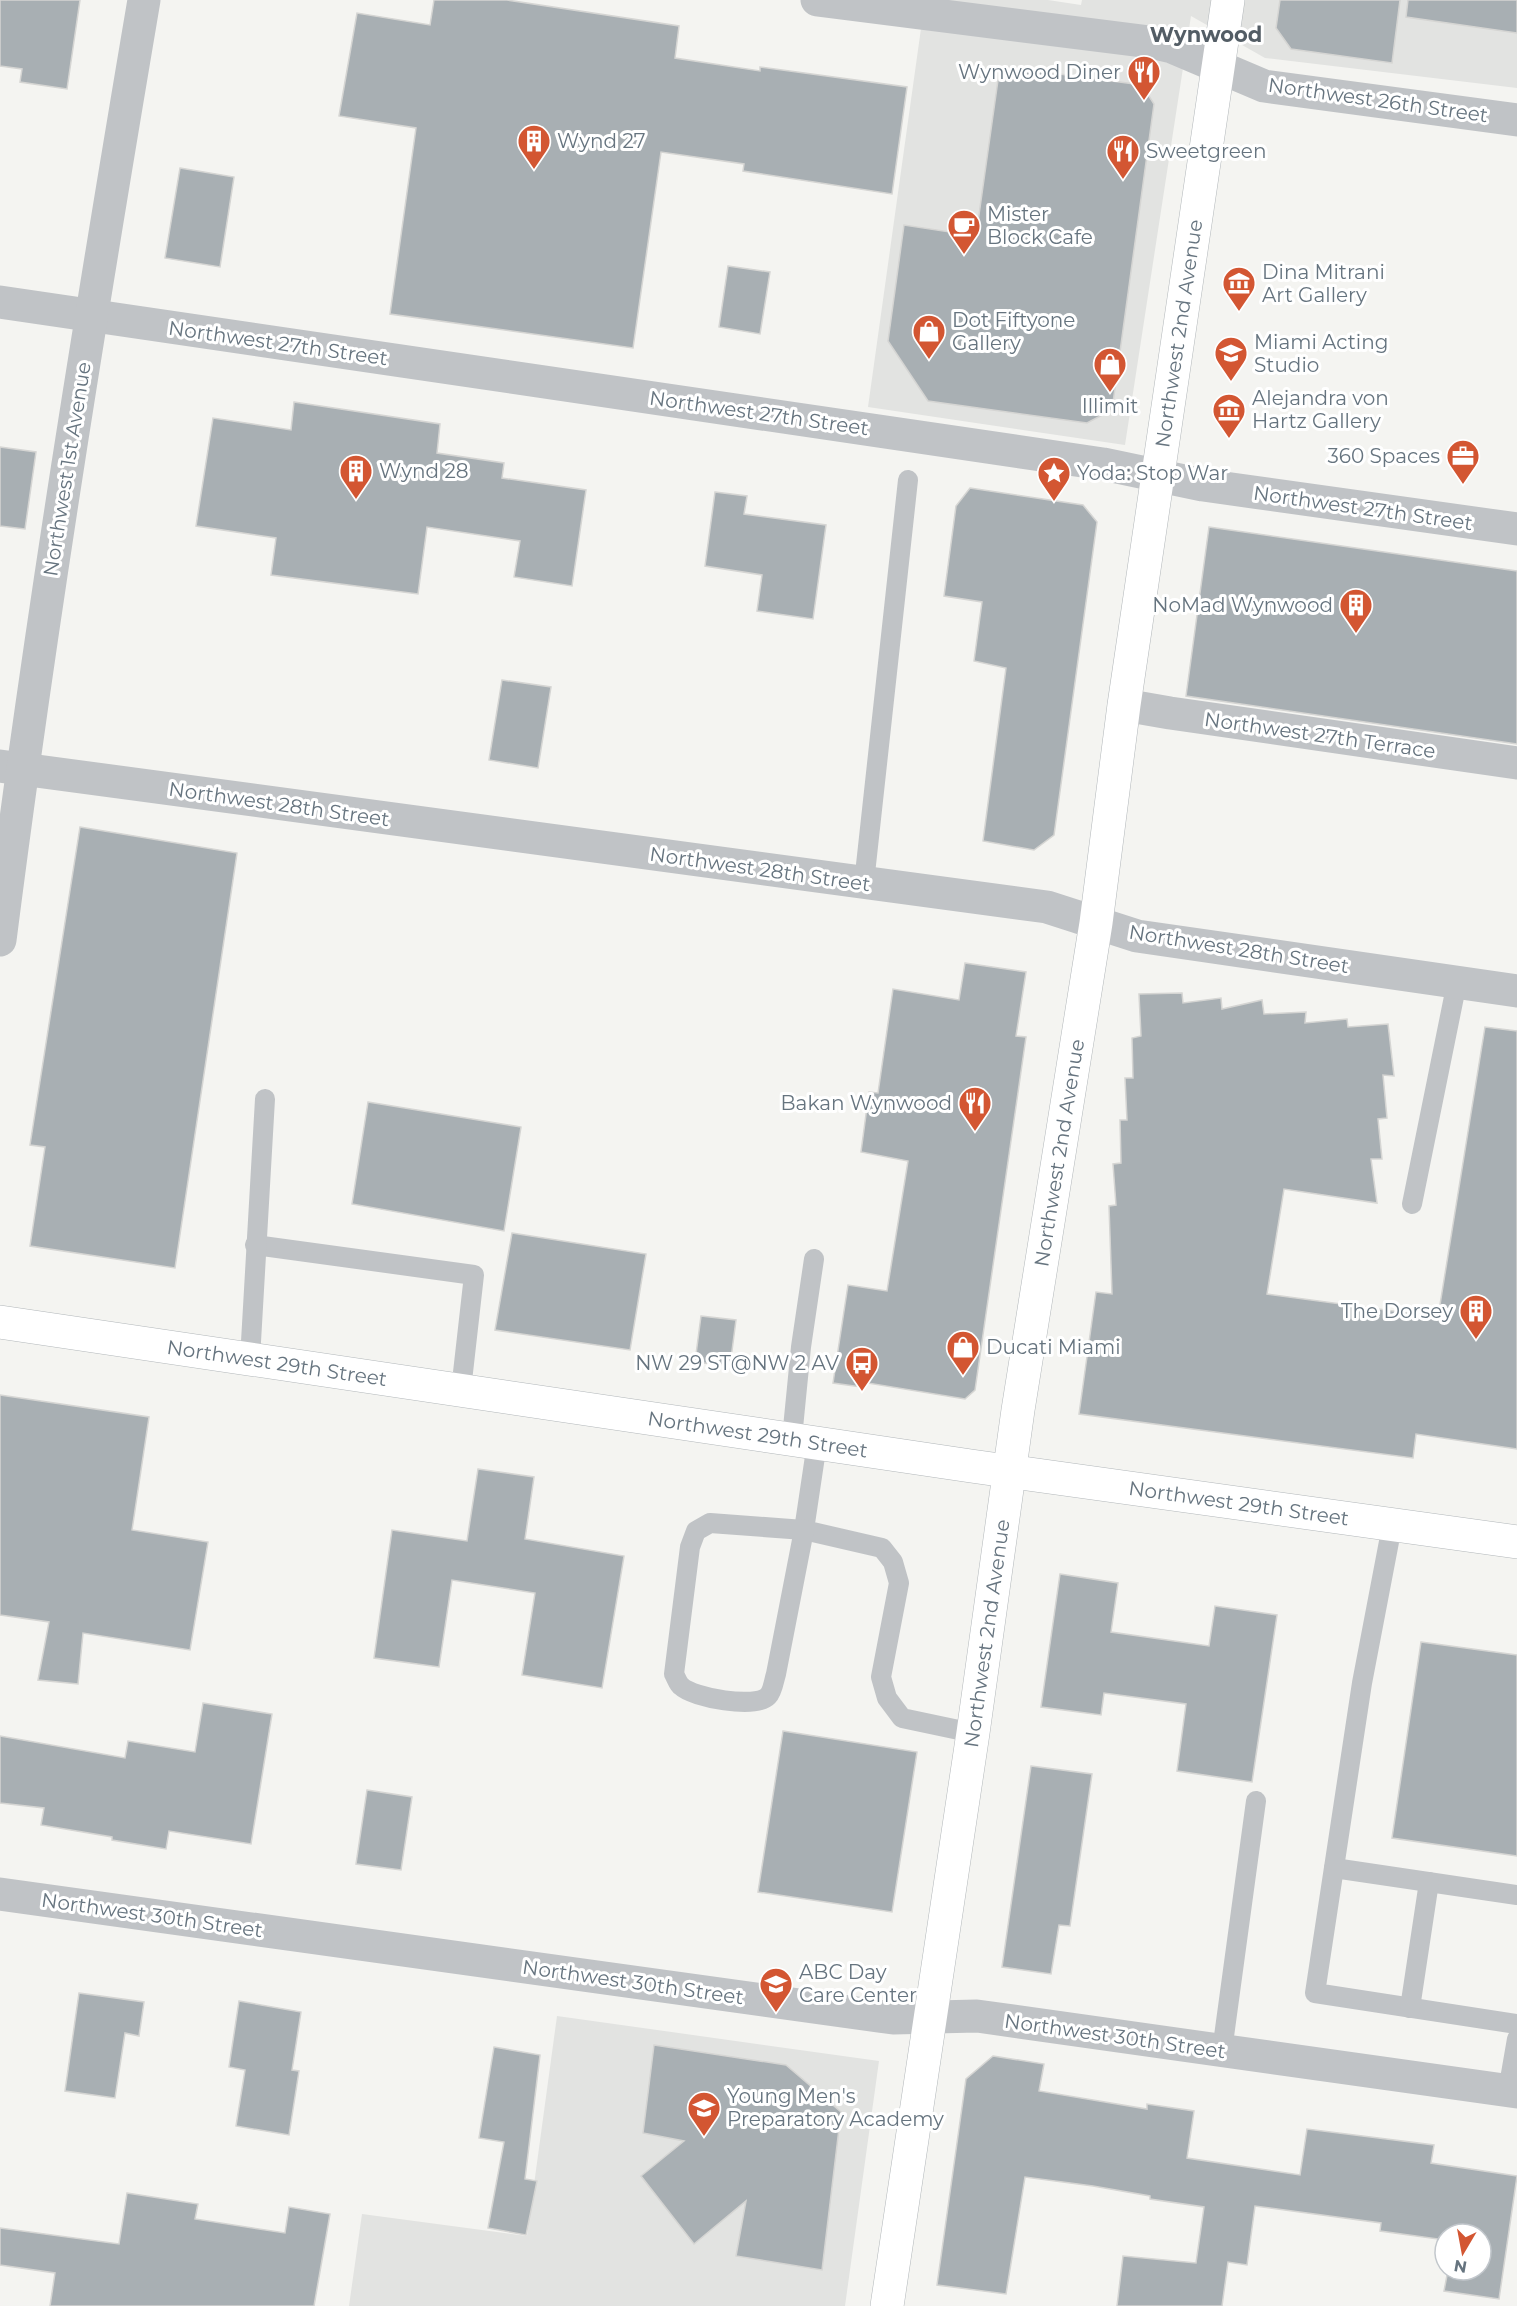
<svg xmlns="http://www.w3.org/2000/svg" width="1517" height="2306" font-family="Montserrat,sans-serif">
	<rect width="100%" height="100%" fill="#f4f4f1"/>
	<!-- built -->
	<g fill="#e2e3e1">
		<path d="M 925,0 L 1048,0 L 1081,5 L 1082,0 L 1517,0 L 1517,88 L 1265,58 L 1191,16 L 1125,445 L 868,407 Z"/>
		<path d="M 557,2016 L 879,2061 L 845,2306 L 349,2306 L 362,2214 L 527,2236 Z"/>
	</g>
	<!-- building -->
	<g fill="#a8afb3" stroke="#d5d5d3" stroke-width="1.5">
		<path d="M 0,0 L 80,0 L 67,89 L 20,82 L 22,69 L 0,66 Z"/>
		<path d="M 434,0 L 507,0 L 679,26 L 675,58 L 760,71 L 760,67 L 907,87 L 892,194 L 743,171 L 744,164 L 661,152 L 633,348 L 390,314 L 416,128 L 339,116 L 357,13 L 430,25 Z"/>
		<path d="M 1280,0 L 1400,0 L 1392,63 L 1291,49 L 1276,28 Z"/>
		<path d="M 1408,0 L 1517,0 L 1517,33 L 1406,17 Z"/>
		<path d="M 1000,66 L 1142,85 L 1154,104 L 1112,410 L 1087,423 L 928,401 L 888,341 L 904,225 L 976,236 Z"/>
		<path d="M 180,168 L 234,177 L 220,267 L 165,258 Z"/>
		<path d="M 728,266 L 770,272 L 760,334 L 719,327 Z"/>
		<path d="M 294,402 L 440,424 L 437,453 L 504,463 L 502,478 L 586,490 L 572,586 L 514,577 L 520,541 L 427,527 L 418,594 L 271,575 L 276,538 L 196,526 L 213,418 L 291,430 Z"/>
		<path d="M 0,447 L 36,452 L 25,529 L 0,526 Z"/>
		<path d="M 970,488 L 1083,505 L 1097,522 L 1054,835 L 1034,850 L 983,841 L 1006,668 L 974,661 L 982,602 L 944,596 L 956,506 Z"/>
		<path d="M 715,492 L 747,496 L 744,514 L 826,525 L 813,619 L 757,611 L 762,575 L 705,566 Z"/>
		<path d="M 1209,527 L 1517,571 L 1517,744 L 1186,696 Z"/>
		<path d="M 502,680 L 551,687 L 538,768 L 489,760 Z"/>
		<path d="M 80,827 L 237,853 L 175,1268 L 30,1246 L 45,1147 L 30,1145 Z"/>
		<path d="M 965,963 L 1026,972 L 1016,1036 L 1026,1037 L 975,1390 L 965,1399 L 862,1382 L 861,1387 L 833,1383 L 848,1285 L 887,1291 L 908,1161 L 861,1152 L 869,1092 L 878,1093 L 893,989 L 959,1000 Z"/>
		<path d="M 1182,993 L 1183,1003 L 1221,998 L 1222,1009 L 1262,1000 L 1264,1014 L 1306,1012 L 1305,1023 L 1347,1019 L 1348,1027 L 1388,1024 L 1394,1076 L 1383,1075 L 1387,1118 L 1378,1119 L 1382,1159 L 1371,1159 L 1377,1203 L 1284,1189 L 1267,1294 L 1438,1317 L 1485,1027 L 1517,1031 L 1517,1449 L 1416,1434 L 1413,1458 L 1079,1414 L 1096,1292 L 1112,1294 L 1109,1206 L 1116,1205 L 1113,1164 L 1121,1163 L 1120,1120 L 1127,1120 L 1125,1078 L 1133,1078 L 1132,1038 L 1141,1036 L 1139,994 Z"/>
		<path d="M 368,1102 L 521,1127 L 504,1231 L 352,1204 Z"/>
		<path d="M 512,1233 L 646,1254 L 630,1350 L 495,1330 Z"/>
		<path d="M 701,1316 L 736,1320 L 730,1366 L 695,1362 Z"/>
		<path d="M 0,1395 L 149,1417 L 132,1530 L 208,1542 L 190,1650 L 83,1633 L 78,1684 L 38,1680 L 49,1622 L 0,1615 Z"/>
		<path d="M 478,1469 L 534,1477 L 525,1539 L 624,1556 L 602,1688 L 522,1675 L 535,1593 L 452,1580 L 439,1667 L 374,1658 L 392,1530 L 467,1541 Z"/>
		<path d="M 1060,1574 L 1118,1583 L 1111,1632 L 1209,1646 L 1215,1606 L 1277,1615 L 1252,1782 L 1177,1771 L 1186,1704 L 1104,1693 L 1101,1715 L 1041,1707 Z"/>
		<path d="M 1421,1642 L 1517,1655 L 1517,1856 L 1392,1838 Z"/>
		<path d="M 203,1703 L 272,1714 L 251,1844 L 169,1831 L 166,1849 L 112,1840 L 112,1837 L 41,1825 L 44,1808 L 0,1803 L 0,1736 L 125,1758 L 128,1741 L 195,1752 Z"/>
		<path d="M 783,1731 L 917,1752 L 892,1912 L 758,1892 Z"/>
		<path d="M 1031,1766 L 1092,1774 L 1070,1926 L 1059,1925 L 1051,1974 L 1002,1967 Z"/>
		<path d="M 367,1790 L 412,1797 L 401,1870 L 356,1864 Z"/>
		<path d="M 79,1993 L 144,2002 L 139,2036 L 125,2033 L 115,2098 L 65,2091 Z"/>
		<path d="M 239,2001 L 301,2012 L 292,2070 L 299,2071 L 289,2135 L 236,2126 L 245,2070 L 229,2067 Z"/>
		<path d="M 654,2045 L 786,2065 L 841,2112 L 822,2270 L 736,2256 L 746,2201 L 694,2244 L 641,2176 L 684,2141 L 643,2133 Z"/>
		<path d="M 494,2047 L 540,2055 L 525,2179 L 537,2181 L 526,2235 L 488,2228 L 504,2142 L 479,2138 Z"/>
		<path d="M 993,2056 L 1044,2064 L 1039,2091 L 1147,2109 L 1147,2104 L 1194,2111 L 1187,2158 L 1300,2175 L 1307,2129 L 1434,2145 L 1431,2163 L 1517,2176 L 1499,2299 L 1444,2291 L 1448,2270 L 1481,2270 L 1481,2234 L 1445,2234 L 1445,2240 L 1380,2231 L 1381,2223 L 1255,2206 L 1247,2265 L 1228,2262 L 1222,2306 L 1117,2306 L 1123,2256 L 1196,2263 L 1204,2207 L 1150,2199 L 1150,2196 L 1093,2186 L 1025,2177 L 1006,2294 L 937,2285 L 966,2079 Z"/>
		<path d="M 127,2193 L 198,2204 L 195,2219 L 285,2233 L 289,2207 L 330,2214 L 314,2306 L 50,2306 L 55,2273 L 0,2265 L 0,2228 L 119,2244 Z"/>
	</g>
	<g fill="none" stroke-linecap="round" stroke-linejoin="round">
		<defs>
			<g id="secondary">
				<path id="s1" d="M 0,1322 L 971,1466 L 1517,1542"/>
				<path id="s2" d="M 887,2306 L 973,1733 L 1018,1410 L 1096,923 L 1124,705 L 1228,0"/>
			</g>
		</defs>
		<!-- secondary casing -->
		<use href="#secondary" stroke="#b2b7ba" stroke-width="34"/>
		<!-- lane -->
		<g stroke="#c0c3c6" stroke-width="20">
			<path d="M 864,883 L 908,480"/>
			<path d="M 1412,1204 L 1457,982"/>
			<path d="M 255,1245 L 474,1275 L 461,1390"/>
			<path d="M 250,1359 L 265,1099"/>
			<path d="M 792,1438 L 801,1347 L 814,1259"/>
			<path d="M 817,1443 L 804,1530 L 882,1548 L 893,1562 L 899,1583 L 881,1677 L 887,1698 L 902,1718 L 973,1733"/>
			<path d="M 710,1523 L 804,1530 L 776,1674 C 774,1680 773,1691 768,1696 C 756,1709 693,1698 681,1686 C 678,1684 676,1677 674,1674 L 690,1547 L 696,1531 Z"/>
			<path d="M 1392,1526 L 1362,1683 L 1315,1993 L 1517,2024"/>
			<path d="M 1334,1868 L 1517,1895"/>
			<path d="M 1410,2008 L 1429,1882"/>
			<path d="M 1222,2051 L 1256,1801"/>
			<path d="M 1508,2091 L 1517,2039"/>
		</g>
		<!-- street -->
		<g stroke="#c0c3c6" stroke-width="33">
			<path d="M 817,0 L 1150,42 L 1172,47 L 1264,86 L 1517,120"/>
			<path d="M 0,302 L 1103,464 L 1203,485 L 1517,529"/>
			<path d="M 1124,705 L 1170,713 L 1517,763"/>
			<path d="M 0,766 L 1047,907 L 1137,936 L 1517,991"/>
			<path d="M 0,940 C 40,626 91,313 144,0"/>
			<path d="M 0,1894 L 893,2018 L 977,2016 L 1517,2092"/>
		</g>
		<!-- secondary -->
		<use href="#secondary" stroke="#fff" stroke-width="33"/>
	</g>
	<!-- icons -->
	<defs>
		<symbol id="restaurant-pin" viewBox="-11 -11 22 30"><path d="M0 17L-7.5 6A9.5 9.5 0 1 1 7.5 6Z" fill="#d35632" stroke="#fff"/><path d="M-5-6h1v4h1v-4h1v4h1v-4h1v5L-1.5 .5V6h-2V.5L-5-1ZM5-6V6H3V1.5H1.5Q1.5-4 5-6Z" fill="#fff"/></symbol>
		<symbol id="building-pin" viewBox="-11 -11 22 30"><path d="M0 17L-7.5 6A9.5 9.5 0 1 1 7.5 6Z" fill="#d35632" stroke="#fff"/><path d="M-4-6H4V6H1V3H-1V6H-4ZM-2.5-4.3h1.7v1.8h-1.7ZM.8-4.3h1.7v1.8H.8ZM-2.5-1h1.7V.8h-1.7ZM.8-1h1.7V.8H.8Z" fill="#fff"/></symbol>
		<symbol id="cafe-pin" viewBox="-11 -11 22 30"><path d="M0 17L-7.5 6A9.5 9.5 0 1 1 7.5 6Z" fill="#d35632" stroke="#fff"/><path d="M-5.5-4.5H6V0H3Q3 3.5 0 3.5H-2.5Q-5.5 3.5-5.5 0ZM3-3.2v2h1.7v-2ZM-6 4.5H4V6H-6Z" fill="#fff"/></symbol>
		<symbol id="museum-pin" viewBox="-11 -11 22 30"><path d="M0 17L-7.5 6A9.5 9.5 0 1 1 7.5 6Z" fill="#d35632" stroke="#fff"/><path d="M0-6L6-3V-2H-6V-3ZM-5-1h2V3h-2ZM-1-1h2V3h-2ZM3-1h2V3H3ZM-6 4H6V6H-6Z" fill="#fff"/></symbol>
		<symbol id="shop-pin" viewBox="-11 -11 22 30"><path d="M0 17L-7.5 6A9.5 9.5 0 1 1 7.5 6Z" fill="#d35632" stroke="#fff"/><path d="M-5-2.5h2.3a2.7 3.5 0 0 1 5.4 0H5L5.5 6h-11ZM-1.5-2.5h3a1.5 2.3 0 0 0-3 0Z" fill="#fff"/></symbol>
		<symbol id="university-pin" viewBox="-11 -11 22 30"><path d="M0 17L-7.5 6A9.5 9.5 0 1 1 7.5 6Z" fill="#d35632" stroke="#fff"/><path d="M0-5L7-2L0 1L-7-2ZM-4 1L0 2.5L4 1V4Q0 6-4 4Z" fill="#fff"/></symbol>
		<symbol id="office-pin" viewBox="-11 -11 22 30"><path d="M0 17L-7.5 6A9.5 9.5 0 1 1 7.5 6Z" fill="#d35632" stroke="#fff"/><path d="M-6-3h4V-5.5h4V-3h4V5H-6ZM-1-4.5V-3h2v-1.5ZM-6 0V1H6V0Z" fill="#fff"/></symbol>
		<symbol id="sight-pin" viewBox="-11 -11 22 30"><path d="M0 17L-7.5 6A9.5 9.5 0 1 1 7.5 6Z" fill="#d35632" stroke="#fff"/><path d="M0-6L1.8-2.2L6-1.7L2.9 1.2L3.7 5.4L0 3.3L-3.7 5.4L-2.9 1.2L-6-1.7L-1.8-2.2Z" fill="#fff"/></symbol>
		<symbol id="bus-pin" viewBox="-11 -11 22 30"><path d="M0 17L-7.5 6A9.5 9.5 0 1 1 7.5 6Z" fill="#d35632" stroke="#fff"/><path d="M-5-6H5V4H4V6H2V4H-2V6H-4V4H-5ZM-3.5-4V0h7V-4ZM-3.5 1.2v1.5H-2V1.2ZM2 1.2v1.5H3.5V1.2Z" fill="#fff"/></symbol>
		<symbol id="school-pin" viewBox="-11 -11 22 30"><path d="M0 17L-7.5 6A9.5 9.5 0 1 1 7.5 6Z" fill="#d35632" stroke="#fff"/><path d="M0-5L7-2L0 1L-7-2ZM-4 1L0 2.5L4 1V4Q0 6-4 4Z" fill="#fff"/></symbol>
	</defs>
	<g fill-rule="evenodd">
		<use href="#restaurant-pin" x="1125" y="53" width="38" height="52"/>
		<use href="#building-pin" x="515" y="122" width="38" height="52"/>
		<use href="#restaurant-pin" x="1104" y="132" width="38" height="52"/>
		<use href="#cafe-pin" x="945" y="207" width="38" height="52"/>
		<use href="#museum-pin" x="1220" y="264" width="38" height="52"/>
		<use href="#shop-pin" x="910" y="312" width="38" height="52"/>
		<use href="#university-pin" x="1212" y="334" width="38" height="52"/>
		<use href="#shop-pin" x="1091" y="345" width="38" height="52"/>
		<use href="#museum-pin" x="1210" y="391" width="38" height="52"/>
		<use href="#office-pin" x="1444" y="437" width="38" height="52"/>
		<use href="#building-pin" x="337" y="452" width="38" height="52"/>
		<use href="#sight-pin" x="1035" y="454" width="38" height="52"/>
		<use href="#building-pin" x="1337" y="586" width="38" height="52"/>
		<use href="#restaurant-pin" x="956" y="1084" width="38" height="52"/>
		<use href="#building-pin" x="1457" y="1292" width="38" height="52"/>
		<use href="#shop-pin" x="944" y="1328" width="38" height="52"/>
		<use href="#bus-pin" x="843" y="1344" width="38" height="52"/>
		<use href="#school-pin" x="757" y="1965" width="38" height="52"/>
		<use href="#school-pin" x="685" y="2089" width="38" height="52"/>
	</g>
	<g text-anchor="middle" stroke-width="6" stroke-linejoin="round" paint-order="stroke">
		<!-- poi labels -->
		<g font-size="20" fill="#66747f" stroke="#fff" text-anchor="start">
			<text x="1121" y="79" text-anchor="end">Wynwood Diner</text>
			<text x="557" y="148">Wynd 27</text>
			<text x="1146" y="158">Sweetgreen</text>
			<text x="987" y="221">Mister<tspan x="987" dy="23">Block Cafe</tspan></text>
			<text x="1262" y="279">Dina Mitrani<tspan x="1262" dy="23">Art Gallery</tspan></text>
			<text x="952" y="327">Dot Fiftyone<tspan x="952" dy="23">Gallery</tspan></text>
			<text x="1254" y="349">Miami Acting<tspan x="1254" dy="23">Studio</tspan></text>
			<text x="1252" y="405">Alejandra von<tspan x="1252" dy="23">Hartz Gallery</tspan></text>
			<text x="1110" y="413" text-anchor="middle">Illimit</text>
			<text x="1440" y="463" text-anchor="end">360 Spaces</text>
			<text x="379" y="478">Wynd 28</text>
			<text x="1077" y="480">Yoda: Stop War</text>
			<text x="1333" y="612" text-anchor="end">NoMad Wynwood</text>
			<text x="952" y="1110" text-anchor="end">Bakan Wynwood</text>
			<text x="1453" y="1318" text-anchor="end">The Dorsey</text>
			<text x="986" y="1354">Ducati Miami</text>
			<text x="839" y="1370" text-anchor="end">NW 29 ST@NW 2 AV</text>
			<text x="799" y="1979">ABC Day<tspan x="799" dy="23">Care Center</tspan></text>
			<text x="727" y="2103">Young Men's<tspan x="727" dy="23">Preparatory Academy</tspan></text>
		</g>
		<!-- street labels -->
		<g font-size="20" fill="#66747f" stroke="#fff">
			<text transform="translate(1378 100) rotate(8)" y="7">Northwest 26th Street</text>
			<text dy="7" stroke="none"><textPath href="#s2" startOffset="1994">Northwest 2nd Avenue</textPath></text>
			<text transform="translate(278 343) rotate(8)" y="7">Northwest 27th Street</text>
			<text transform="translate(759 413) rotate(8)" y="7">Northwest 27th Street</text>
			<text transform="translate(67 469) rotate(-81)" y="7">Northwest 1st Avenue</text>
			<text transform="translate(1363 508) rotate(8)" y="7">Northwest 27th Street</text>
			<text transform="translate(1320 735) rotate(8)" y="7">Northwest 27th Terrace</text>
			<text transform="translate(279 804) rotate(8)" y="7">Northwest 28th Street</text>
			<text transform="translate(760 869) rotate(8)" y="7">Northwest 28th Street</text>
			<text transform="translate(1239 949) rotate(9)" y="7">Northwest 28th Street</text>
			<text dy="7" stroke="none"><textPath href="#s2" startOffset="1166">Northwest 2nd Avenue</textPath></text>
			<text dy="7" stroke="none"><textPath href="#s1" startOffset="280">Northwest 29th Street</textPath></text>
			<text dy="7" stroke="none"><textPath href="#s1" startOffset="766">Northwest 29th Street</textPath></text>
			<text dy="7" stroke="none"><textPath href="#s1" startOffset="1252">Northwest 29th Street</textPath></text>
			<text dy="7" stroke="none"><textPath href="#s2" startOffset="680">Northwest 2nd Avenue</textPath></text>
			<text transform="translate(152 1915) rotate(8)" y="7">Northwest 30th Street</text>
			<text transform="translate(633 1982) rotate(8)" y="7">Northwest 30th Street</text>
			<text transform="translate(1115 2036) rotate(8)" y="7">Northwest 30th Street</text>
		</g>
		<!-- neighbourhood labels -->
		<g font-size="21" font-weight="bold" fill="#535d65" stroke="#fff">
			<text x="1206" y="42">Wynwood</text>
		</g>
	</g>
	<!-- north arrow -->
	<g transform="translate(1463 2252) rotate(190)"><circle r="28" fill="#ffffff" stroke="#c2c7cc" stroke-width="1.5"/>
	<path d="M0-4.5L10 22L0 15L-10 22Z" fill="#d35632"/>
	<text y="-9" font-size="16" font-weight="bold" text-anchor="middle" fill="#66747f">N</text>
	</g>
</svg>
